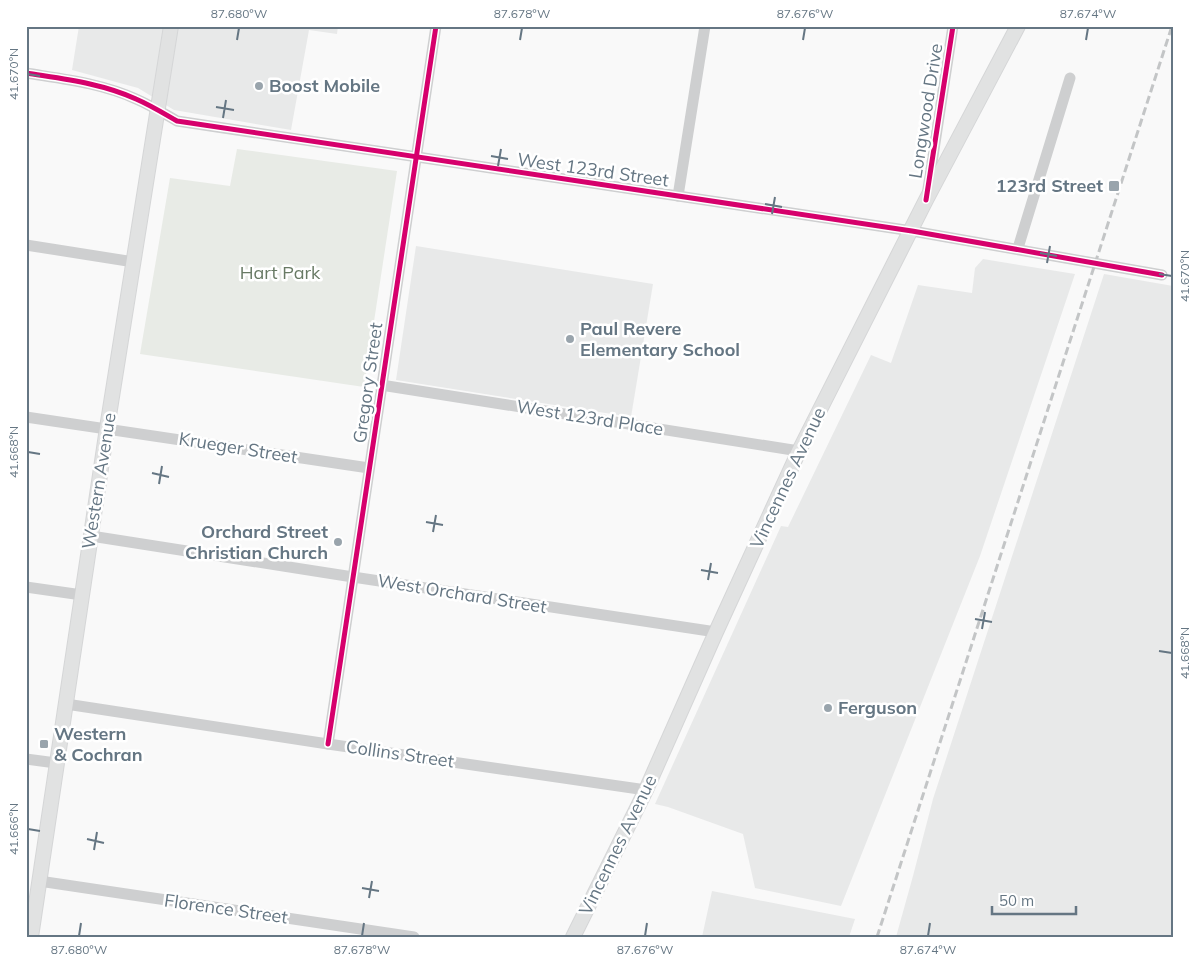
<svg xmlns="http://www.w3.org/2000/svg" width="1199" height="963" font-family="Mulish,sans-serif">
	<rect width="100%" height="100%" fill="#f9f9f9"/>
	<!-- built -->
	<g fill="#e8e9e9">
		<path d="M 79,26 L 338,26 L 337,34 L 309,30 L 291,130 L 174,110 L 138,88 L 72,70 Z"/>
		<path d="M 416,246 L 653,284 L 631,417 L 396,380 Z"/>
		<path d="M 983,259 L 1075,274 L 980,556 L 841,906 L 755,888 L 743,834 L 668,807 L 655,804 L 781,526 L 788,527 L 871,355 L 891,363 L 918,285 L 972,293 L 975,268 Z"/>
		<path d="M 1104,274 L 1173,286 L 1173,937 L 896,937 L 913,876 L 933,799 Z"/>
		<path d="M 712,891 L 855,919 L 849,937 L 702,937 Z"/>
	</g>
	<!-- green -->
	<path fill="#e8ebe6" d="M 237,149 L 397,171 L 364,387 L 140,354 L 170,178 L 230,186 Z"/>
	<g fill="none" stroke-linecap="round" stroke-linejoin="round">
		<defs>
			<g id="major">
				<path d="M 31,937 L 107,428 L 171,26"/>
				<path d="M 573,937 L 646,790 L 716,632 L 799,451 L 926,200 L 1018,26"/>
			</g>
		</defs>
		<!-- major casing -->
		<use href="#major" stroke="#d5d6d7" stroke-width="16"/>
		<!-- minor -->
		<g stroke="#cecfd0" stroke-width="11">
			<path d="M 26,73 C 63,79 101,83 136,99 C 150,105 163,113 177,121 L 912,231 L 1162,275"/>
			<path d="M 927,195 L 953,26"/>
			<path d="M 678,196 L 705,26"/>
			<path d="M 26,245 L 134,262"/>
			<path d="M 1018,248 L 1070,78"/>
			<path d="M 381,385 L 799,451"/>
			<path d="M 26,417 L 369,468"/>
			<path d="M 91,536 L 353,577 L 716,632"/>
			<path d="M 26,587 L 82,595"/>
			<path d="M 66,704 L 328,744 L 646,790"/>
			<path d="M 328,744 L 436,26"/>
			<path d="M 26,759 L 56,763"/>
			<path d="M 39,881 L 414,937"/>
		</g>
		<!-- major -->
		<use href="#major" stroke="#e1e2e2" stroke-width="14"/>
		<!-- rail -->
		<path stroke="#c3c5c6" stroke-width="3" stroke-dasharray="8 4" stroke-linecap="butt" d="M 877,937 L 1172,26"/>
		<defs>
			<g id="cycleway">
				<path d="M 26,73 C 63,79 101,83 136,99 C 150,105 163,113 177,121 L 912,231 L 1162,275"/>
				<path d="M 926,200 L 953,26"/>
				<path d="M 328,744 L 436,26"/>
			</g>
		</defs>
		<!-- cycleway casing -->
		<use href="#cycleway" stroke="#fff" stroke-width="8"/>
		<!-- cycleway -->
		<use href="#cycleway" stroke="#d6006c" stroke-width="5"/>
	</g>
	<!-- ticks -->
	<path fill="none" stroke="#657683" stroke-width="2" d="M 237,40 L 239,28M 520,40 L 522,28M 803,40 L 805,28M 1086,40 L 1088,28M 28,74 L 40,76M 216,107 L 234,110M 223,118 L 226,100M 491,156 L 508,159M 498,166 L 501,149M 765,204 L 782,207M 772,214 L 775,197M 1040,253 L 1057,256M 1047,263 L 1050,246M 1159,274 L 1172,276M 28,452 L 40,454M 152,473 L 169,477M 159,484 L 162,466M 426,522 L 443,525M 433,532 L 436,515M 701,570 L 718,573M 708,580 L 711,563M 975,619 L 992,622M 982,629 L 985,612M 1159,651 L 1172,653M 28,829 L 40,831M 87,839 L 104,843M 94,850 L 97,832M 362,888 L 379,891M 369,898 L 372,881M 79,936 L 81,923M 362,936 L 364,923M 645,936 L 647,923M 928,936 L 930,923"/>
	<!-- markers -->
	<g fill="#99a4ac" stroke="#fff" stroke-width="2">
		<circle cx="259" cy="86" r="5"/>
		<rect x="1108" y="180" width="12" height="12" rx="2.5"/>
		<circle cx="570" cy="339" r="5"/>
		<circle cx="338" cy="542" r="5"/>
		<circle cx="828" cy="708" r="5"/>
		<rect x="39" y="739" width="10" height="10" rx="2.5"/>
	</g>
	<g text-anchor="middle" stroke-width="5" stroke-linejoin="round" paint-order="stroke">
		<!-- poi labels -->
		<g font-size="18" font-weight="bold" fill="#657683" stroke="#fff" text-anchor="start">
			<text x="269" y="92">Boost Mobile</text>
			<text x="1103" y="192" text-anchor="end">123rd Street</text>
			<text x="580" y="335">Paul Revere<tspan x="580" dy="21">Elementary School</tspan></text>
			<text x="328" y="538" text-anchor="end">Orchard Street<tspan x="328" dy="21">Christian Church</tspan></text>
			<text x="838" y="714">Ferguson</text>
			<text x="54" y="740">Western<tspan x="54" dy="21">&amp; Cochran</tspan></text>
		</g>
		<!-- street labels -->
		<g font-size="18" fill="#657683" stroke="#fff">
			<text transform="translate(926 111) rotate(-81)" y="6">Longwood Drive</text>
			<text transform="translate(593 170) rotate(8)" y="6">West 123rd Street</text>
			<text transform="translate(368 383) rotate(-82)" y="6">Gregory Street</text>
			<text transform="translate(590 418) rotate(9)" y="6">West 123rd Place</text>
			<text transform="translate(238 448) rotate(9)" y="6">Krueger Street</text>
			<text transform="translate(788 478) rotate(-65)" y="6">Vincennes Avenue</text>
			<text transform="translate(99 481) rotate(-81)" y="6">Western Avenue</text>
			<text transform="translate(462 594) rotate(9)" y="6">West Orchard Street</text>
			<text transform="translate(400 754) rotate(8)" y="6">Collins Street</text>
			<text transform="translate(618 845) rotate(-64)" y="6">Vincennes Avenue</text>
			<text transform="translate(226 909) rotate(8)" y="6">Florence Street</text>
		</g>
		<!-- park labels -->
		<g font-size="18" fill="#687a64" stroke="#fff">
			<text x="280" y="279">Hart Park</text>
		</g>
	</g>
	<!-- border -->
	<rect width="1199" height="963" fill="none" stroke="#ffffff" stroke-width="55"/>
	<!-- scale -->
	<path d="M992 906v8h84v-8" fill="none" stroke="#657683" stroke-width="2.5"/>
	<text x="999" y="906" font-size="15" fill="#657683" stroke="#ffffff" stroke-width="4" paint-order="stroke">50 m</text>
	<rect x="28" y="28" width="1144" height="908" fill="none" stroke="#657683" stroke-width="2"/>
	<g font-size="12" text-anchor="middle" fill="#657683">
		<text x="239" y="18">87.680°W</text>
		<text x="522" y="18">87.678°W</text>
		<text x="805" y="18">87.676°W</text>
		<text x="1088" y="18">87.674°W</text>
		<text transform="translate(14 74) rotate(-90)" y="4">41.670°N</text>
		<text transform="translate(1185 276) rotate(-90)" y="4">41.670°N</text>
		<text transform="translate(14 452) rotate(-90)" y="4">41.668°N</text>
		<text transform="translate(1185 653) rotate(-90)" y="4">41.668°N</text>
		<text transform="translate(14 829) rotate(-90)" y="4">41.666°N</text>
		<text x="79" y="954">87.680°W</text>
		<text x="362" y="954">87.678°W</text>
		<text x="645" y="954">87.676°W</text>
		<text x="928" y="954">87.674°W</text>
	</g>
</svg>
